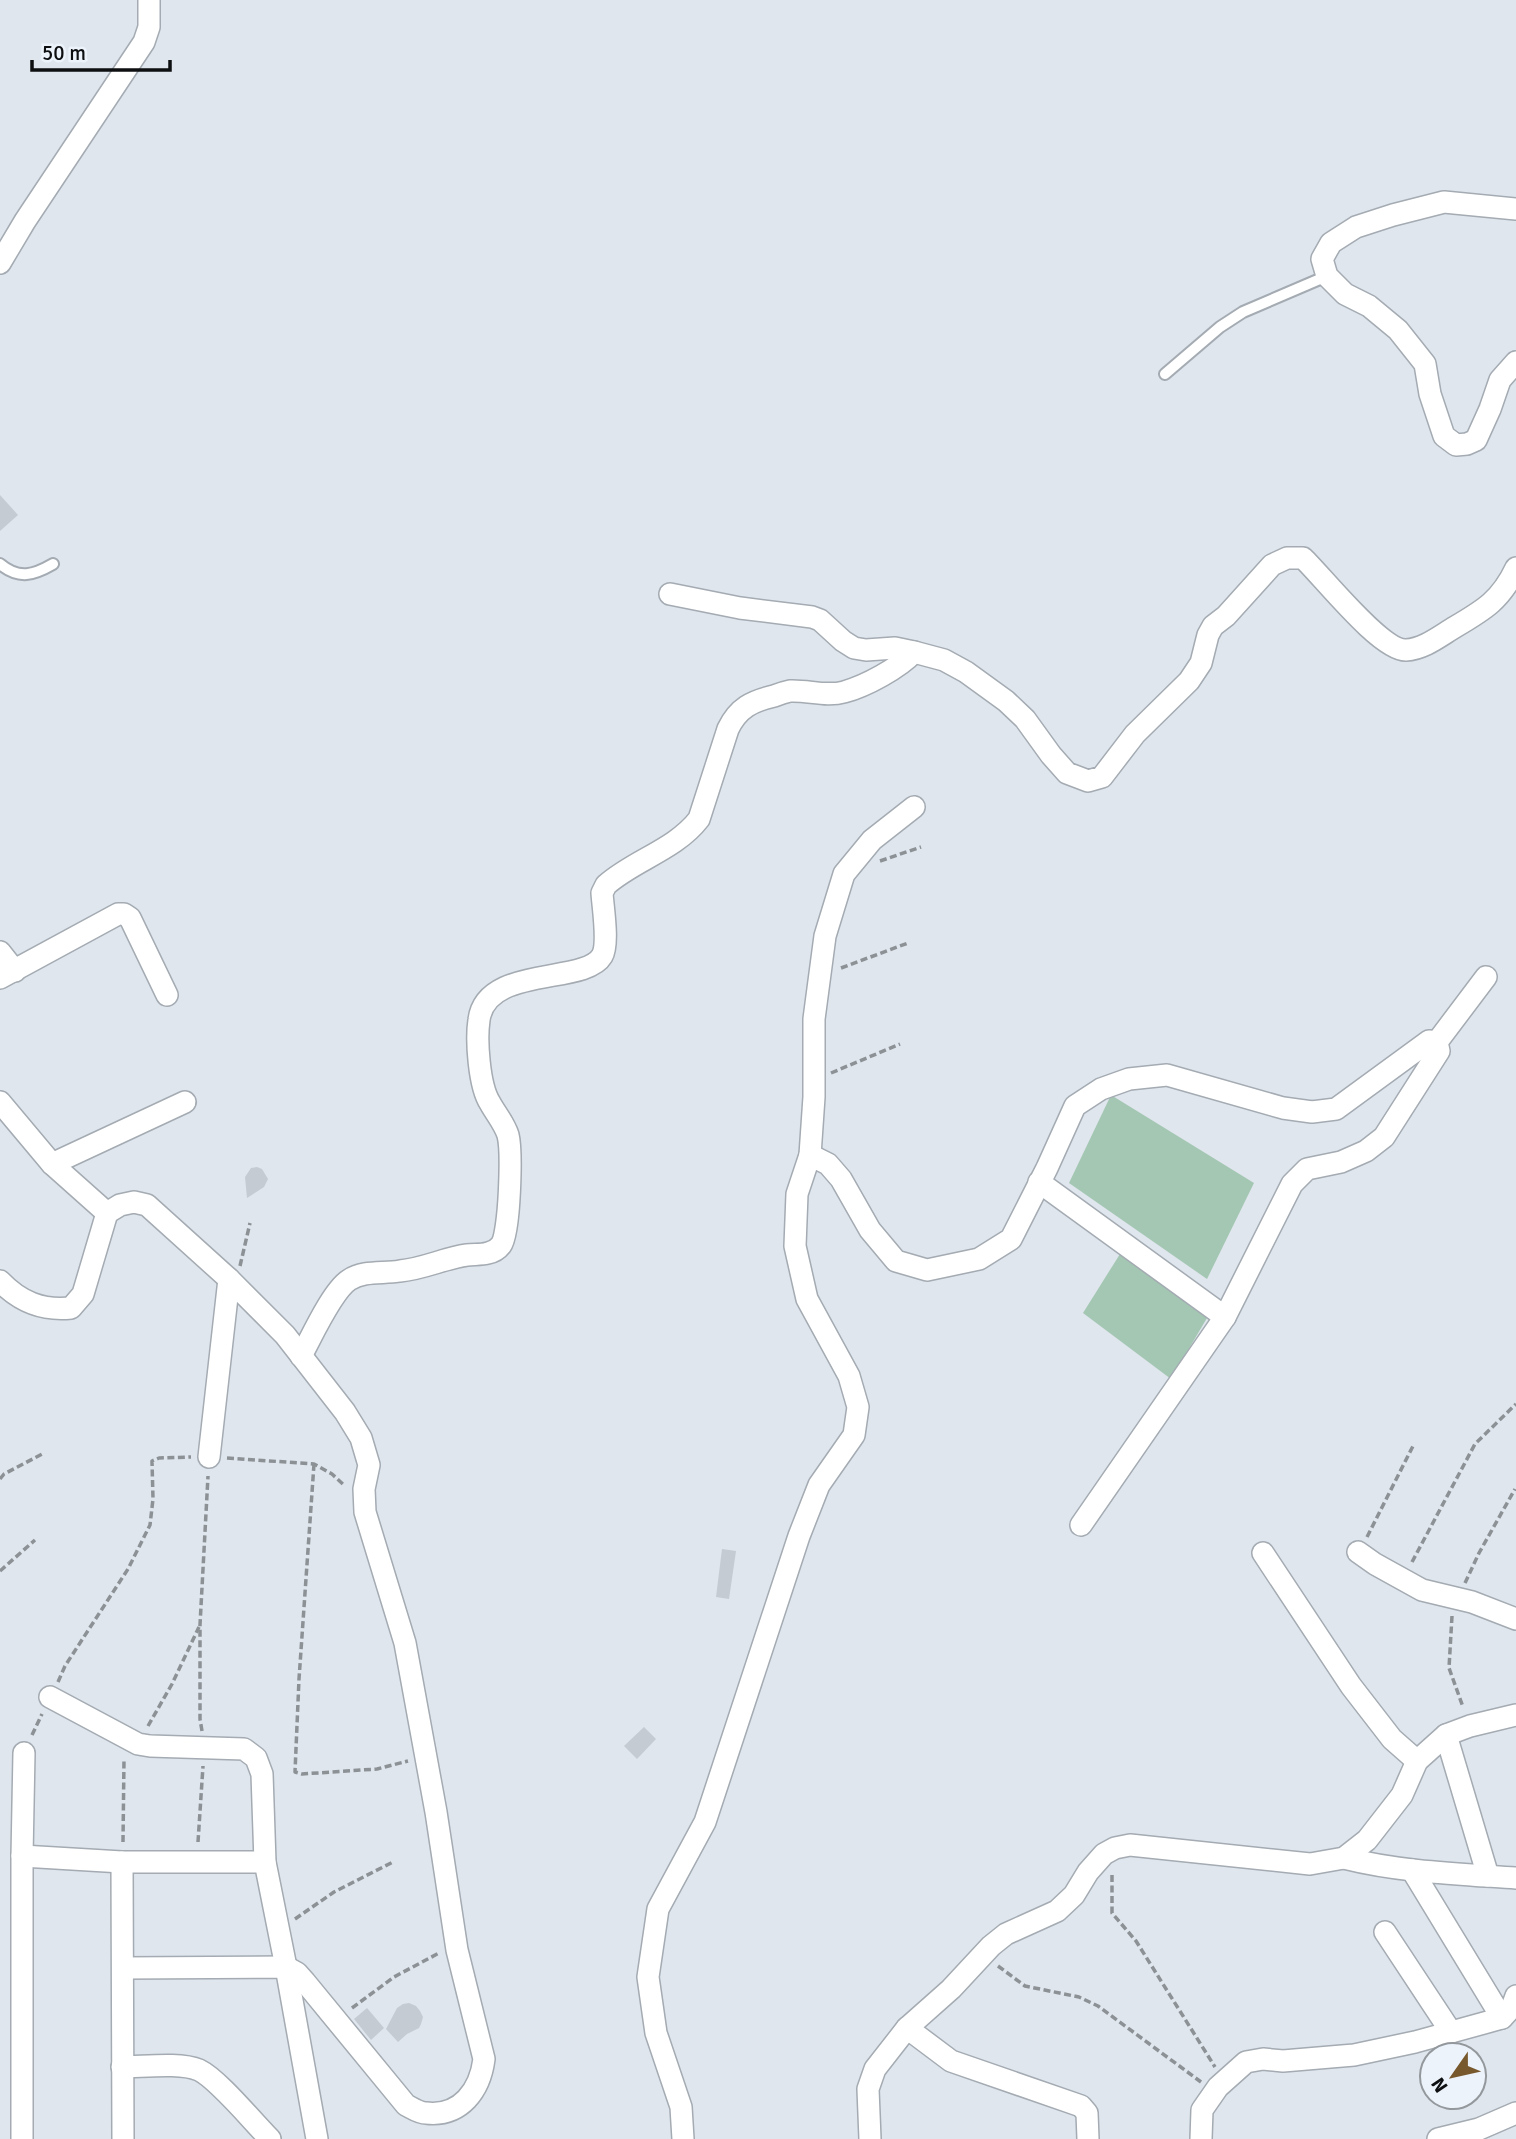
<svg xmlns="http://www.w3.org/2000/svg" width="1516" height="2139" font-family="Signika,sans-serif">
	<rect width="100%" height="100%" fill="#dfe6ed"/>
	<!-- green -->
	<g fill="#a4c7b3">
		<path d="M 1111,1095 L 1254,1183 L 1207,1279 L 1069,1183 Z"/>
		<path d="M 1120,1254 L 1207,1318 L 1171,1379 L 1083,1313 Z"/>
	</g>
	<!-- building -->
	<g fill="#c4cbd2">
		<path d="M 0,495 L 18,515 L 0,531 Z"/>
		<path d="M 257,1167 L 262,1169 L 268,1179 L 264,1187 L 247,1198 L 245,1177 L 251,1168 Z"/>
		<path d="M 722,1549 L 736,1551 L 729,1599 L 716,1597 Z"/>
		<path d="M 644,1727 L 656,1739 L 637,1759 L 624,1746 Z"/>
		<path d="M 409,2003 L 416,2006 L 420,2011 L 423,2017 L 421,2024 L 419,2028 L 407,2034 L 398,2042 L 386,2029 L 397,2008 L 403,2004 Z"/>
		<path d="M 367,2008 L 384,2028 L 371,2040 L 354,2019 Z"/>
	</g>
	<g fill="none" stroke-linecap="round" stroke-linejoin="round">
		<defs>
			<g id="service">
				<path d="M 1165,374 L 1220,327 L 1243,312 L 1327,276"/>
				<path d="M 0,564 C 19,580 34,575 53,564"/>
			</g>
			<g id="minor">
				<path d="M 1516,209 L 1444,202 L 1393,215 L 1356,227 L 1331,243 L 1322,259 L 1327,276 L 1345,294 L 1369,306 L 1398,330 L 1425,364 L 1430,394 L 1444,436 L 1456,445 L 1467,444 L 1476,440 L 1490,409 L 1500,380 L 1516,362"/>
				<path d="M 0,263 L 25,221 L 144,42 L 149,27 L 149,0"/>
				<path d="M 670,594 L 740,608 L 812,617 L 820,620 L 843,641 L 854,648 L 866,650 L 895,648 L 914,652 L 944,660 L 966,672 L 1006,701 L 1025,719 L 1051,755 L 1067,773 L 1088,781 L 1102,777 L 1135,734 L 1189,681 L 1201,663 L 1208,635 L 1213,626 L 1226,616 L 1272,565 L 1287,558 L 1303,558 C 1323,577 1381,651 1406,650 C 1424,649 1440,636 1455,627 C 1484,610 1501,600 1516,568"/>
				<path d="M 0,952 L 15,971"/>
				<path d="M 0,978 L 118,914 L 124,914 L 130,918 L 167,995"/>
				<path d="M 0,1102 L 52,1164 L 107,1213"/>
				<path d="M 810,1155 L 828,1164 L 841,1179 L 870,1230 L 896,1261 L 927,1270 L 979,1259 L 1011,1239 L 1047,1168 L 1075,1106 L 1101,1089 L 1129,1079 L 1167,1075 L 1283,1108 L 1312,1112 L 1336,1109 L 1429,1041 L 1437,1042"/>
				<path d="M 52,1164 L 185,1102"/>
				<path d="M 1039,1182 L 1225,1317"/>
				<path d="M 0,1281 C 20,1302 42,1311 71,1308 L 83,1294 L 107,1213 L 120,1205 L 134,1202 L 147,1205 L 229,1279 L 285,1335 L 345,1412 L 361,1438 L 369,1465 L 364,1489 L 365,1512 L 405,1643 L 436,1812 L 457,1950 L 484,2059 C 480,2090 461,2117 426,2113 C 419,2113 412,2108 406,2105 L 305,1982 L 297,1973 L 286,1967 L 123,1968"/>
				<path d="M 301,1356 C 311,1338 332,1291 349,1280 C 364,1270 383,1274 400,1271 C 423,1269 445,1258 467,1255 C 474,1254 481,1255 488,1253 C 493,1252 498,1249 501,1245 C 510,1233 512,1151 508,1135 C 504,1123 496,1114 490,1103 C 479,1086 476,1040 479,1020 C 486,965 585,985 602,956 C 609,944 603,908 602,893 L 606,885 C 634,860 675,850 699,819 L 728,729 C 738,708 752,701 774,696 C 779,694 785,692 790,691 C 808,690 826,697 844,692 C 866,686 899,668 914,652"/>
				<path d="M 209,1457 L 229,1279"/>
				<path d="M 1081,1525 L 1225,1317 L 1292,1184 L 1307,1169 L 1341,1162 L 1366,1151 L 1384,1137 L 1439,1051 L 1437,1042 L 1486,977"/>
				<path d="M 1358,1552 L 1375,1564 L 1422,1590 L 1472,1602 L 1516,1619"/>
				<path d="M 1263,1553 L 1351,1686 L 1392,1739 L 1417,1761"/>
				<path d="M 50,1697 L 138,1744 L 150,1746 L 244,1749 L 256,1758 L 262,1774 L 265,1862 L 286,1967 L 317,2139"/>
				<path d="M 1446,1735 L 1488,1876"/>
				<path d="M 22,1856 L 122,1862 L 265,1862"/>
				<path d="M 1344,1858 C 1400,1872 1458,1874 1516,1878"/>
				<path d="M 122,1862 L 123,2139"/>
				<path d="M 1412,1870 L 1502,2018"/>
				<path d="M 1385,1932 L 1451,2032"/>
				<path d="M 907,2028 L 951,2061 L 1081,2106 L 1087,2113 L 1088,2139"/>
				<path d="M 122,2067 C 143,2067 180,2062 199,2070 C 218,2079 253,2122 270,2139"/>
				<path d="M 22,2139 L 22,1856 L 24,1753"/>
				<path d="M 683,2139 L 681,2107 L 656,2033 L 648,1977 L 658,1909 L 705,1822 L 799,1536 L 819,1485 L 854,1435 L 858,1407 L 849,1376 L 807,1299 L 795,1246 L 797,1194 L 810,1155 L 814,1097 L 814,1019 L 825,936 L 844,874 L 872,840 L 914,807"/>
				<path d="M 870,2139 L 868,2089 L 875,2069 L 907,2028 L 951,1989 L 991,1946 L 1006,1934 L 1057,1911 L 1074,1895 L 1088,1872 L 1104,1854 L 1115,1848 L 1130,1845 L 1310,1864 L 1344,1858 L 1367,1840 L 1402,1795 L 1417,1761 L 1446,1735 L 1470,1726 L 1516,1715"/>
				<path d="M 1201,2139 L 1202,2110 L 1218,2087 L 1246,2062 L 1263,2059 L 1283,2061 L 1354,2055 L 1415,2042 L 1502,2018 L 1512,2007 L 1516,1996"/>
				<path d="M 1438,2139 L 1479,2129 L 1516,2113"/>
			</g>
		</defs>
		<!-- service casing -->
		<use href="#service" stroke="#a4abb2" stroke-width="14"/>
		<!-- minor casing -->
		<use href="#minor" stroke="#a4abb2" stroke-width="24"/>
		<!-- path -->
		<g stroke="#8c9196" stroke-width="3.5" stroke-dasharray="7 3.5" stroke-linecap="butt">
			<path d="M 880,861 L 921,847"/>
			<path d="M 841,968 L 908,943"/>
			<path d="M 831,1073 L 900,1044"/>
			<path d="M 240,1266 L 250,1223"/>
			<path d="M 227,1458 L 314,1464 L 332,1474 L 345,1486"/>
			<path d="M 314,1464 L 299,1679 L 295,1772 L 302,1774 L 377,1769 L 408,1761"/>
			<path d="M 0,1479 L 4,1474 L 44,1453"/>
			<path d="M 1367,1537 L 1413,1446"/>
			<path d="M 1412,1562 L 1475,1444 L 1516,1404"/>
			<path d="M 0,1571 L 35,1540"/>
			<path d="M 1465,1583 L 1479,1553 L 1515,1489"/>
			<path d="M 1452,1616 L 1449,1668 L 1463,1707"/>
			<path d="M 58,1682 L 65,1666 L 128,1569 L 150,1525 L 153,1499 L 152,1461 L 159,1458 L 191,1457"/>
			<path d="M 148,1726 L 172,1684 L 199,1627"/>
			<path d="M 202,1731 L 200,1719 L 200,1625 L 208,1476"/>
			<path d="M 32,1735 L 42,1714"/>
			<path d="M 123,1842 L 124,1759"/>
			<path d="M 198,1842 L 203,1766"/>
			<path d="M 1112,1875 L 1112,1913 L 1136,1941 L 1215,2067"/>
			<path d="M 295,1919 L 334,1892 L 393,1862"/>
			<path d="M 998,1966 L 1025,1986 L 1079,1997 L 1098,2006 L 1201,2082"/>
			<path d="M 352,2008 L 394,1977 L 439,1953"/>
		</g>
		<!-- service -->
		<use href="#service" stroke="#fff" stroke-width="10"/>
		<!-- minor -->
		<use href="#minor" stroke="#fff" stroke-width="21"/>
	</g>
	<!-- north arrow -->
	<g transform="translate(1453 2076) rotate(236)"><circle r="33" fill="#ecf3fa" stroke="#93989d" stroke-width="2"/>
	<path d="M0-5L12 26L0 18L-12 26Z" fill="#78592e"/>
	<text y="-10" font-size="19" font-weight="bold" text-anchor="middle" fill="#0d0f11">N</text>
	</g>
	<!-- scale -->
	<path d="M32 60v10h138v-10" fill="none" stroke="#0d0f11" stroke-width="3.5"/>
	<text x="42" y="60" font-size="21" fill="#0d0f11" stroke="#ecf3fa" stroke-width="5" paint-order="stroke">50 m</text>
</svg>
